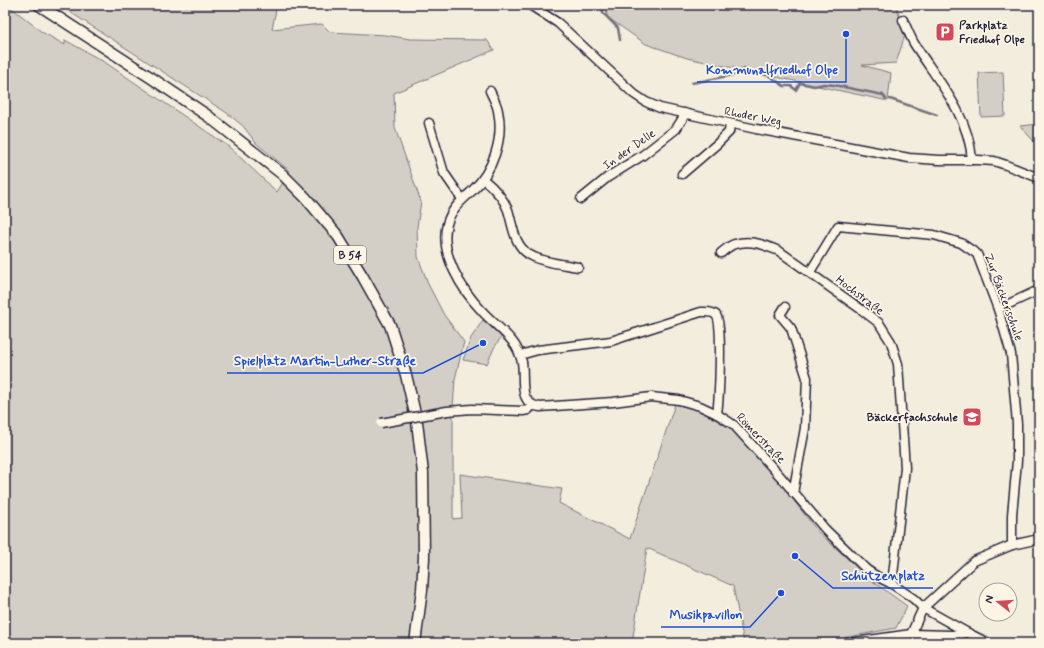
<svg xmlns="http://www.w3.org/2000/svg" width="1044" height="648" font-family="Mynerve,sans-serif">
	<rect width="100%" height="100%" fill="#f3edde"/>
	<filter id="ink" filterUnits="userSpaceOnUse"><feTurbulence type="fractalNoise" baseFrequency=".025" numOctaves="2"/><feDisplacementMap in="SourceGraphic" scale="8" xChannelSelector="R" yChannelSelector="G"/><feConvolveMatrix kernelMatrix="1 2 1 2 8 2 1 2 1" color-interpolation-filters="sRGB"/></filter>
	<g filter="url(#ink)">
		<!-- green -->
		<g fill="#d4cfc6" stroke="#7b7880">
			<path d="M 5,5 L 8,5 L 42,32 L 65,45 L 65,40 L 106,63 L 228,146 L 277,192 L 290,171 L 256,143 L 243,126 L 227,113 L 59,5 L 277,5 L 272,29 L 322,24 L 330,32 L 385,35 L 410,39 L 487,40 L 494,50 L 394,93 L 395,128 L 421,202 L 417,227 L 418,257 L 429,286 L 444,315 L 464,342 L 455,379 L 453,408 L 453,519 L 462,518 L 460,474 L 562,489 L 559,503 L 630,539 L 675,404 L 699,410 L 732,429 L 778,480 L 818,532 L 871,580 L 907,606 L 896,628 L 827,641 L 823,643 L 744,643 L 733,586 L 647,548 L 632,643 L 5,643 Z"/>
			<path d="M 606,5 L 899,5 L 897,8 L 905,35 L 896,63 L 862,65 L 891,73 L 888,101 L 687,58 L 646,44 L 607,17 Z"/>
			<path d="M 1003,72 L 1005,116 L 981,117 L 979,73 Z"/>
			<path d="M 1039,124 L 1039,147 L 1020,126 Z"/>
			<path d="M 483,320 L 502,336 L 494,348 L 487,364 L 463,360 L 471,338 Z"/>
		</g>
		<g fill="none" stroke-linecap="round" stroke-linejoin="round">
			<!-- stream -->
			<g stroke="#75727b" stroke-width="2.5">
				<path d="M 602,5 L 603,13 L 618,28 L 620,40"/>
				<path d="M 692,83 L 738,74 L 744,69 C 749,71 764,75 768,75 L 784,86 L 791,86 L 796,90 L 800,83 L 814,86 L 824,84 L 834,85 L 883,95 L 886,99"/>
				<path d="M 890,99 L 937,115"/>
			</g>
			<defs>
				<g id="minor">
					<path d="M 530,5 L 558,23 L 634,94 L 646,102 L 660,108 L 756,129 L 909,158 L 939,160 L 978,160 L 994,161 L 1006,165 L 1039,178"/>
					<path d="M 903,20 C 907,28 910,37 915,45 C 938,81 969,115 972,160"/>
					<path d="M 490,91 C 493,98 497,104 498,111 C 504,139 493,171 472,191 C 461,201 451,209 447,224 C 439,254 462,290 482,311 C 491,321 503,330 512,341 C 517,347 520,354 522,362 C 525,379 517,404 540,407 L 613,402 L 651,397 L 679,400 L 700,406 L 717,414 L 734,425 L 780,476 L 825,529 L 867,570 L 878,577 L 892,584 L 914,599 L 923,608 L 968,633 L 988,643"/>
					<path d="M 429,123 L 444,173 L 462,199"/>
					<path d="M 682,174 L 717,144 L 729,132 L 730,124"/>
					<path d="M 483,179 C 493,187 503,197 508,210 C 513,226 514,246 530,255 C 544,263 563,264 578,267"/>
					<path d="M 581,199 L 608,177 L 643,155 L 676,129 L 683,118 L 684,113"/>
					<path d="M 721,253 C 725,250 730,245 735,244 C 750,239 765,245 779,251 L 862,310 L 879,323 L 891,342 L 898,364 L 905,468 L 892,584"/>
					<path d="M 810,272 L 838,226 L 934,235 L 961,243 L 977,254 L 998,309 L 1011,354 L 1017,424 L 1017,461 L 1012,515 L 1012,545"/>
					<path d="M 785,307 L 780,315 L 791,328 L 807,378 L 805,428 L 793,493"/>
					<path d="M 998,309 L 1039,290"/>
					<path d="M 520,355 L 538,350 L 611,341 L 701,312 C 706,312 712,311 716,315 C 723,323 719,400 717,414"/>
					<path d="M 447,411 L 472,409 L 523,411 L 528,410 L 532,406"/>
					<path d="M 911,634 L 952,635 L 968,633"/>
					<path d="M 848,643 L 911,634 L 923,608 L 974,561 L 1012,545 L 1039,539"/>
				</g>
				<path id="major" d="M 39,5 L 150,77 L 208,116 L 282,174 L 305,197 L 338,236 L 363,277 L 390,325 L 406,375 L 417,422 L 423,473 L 424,557 L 422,590 L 415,643"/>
			</defs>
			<!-- minor casing -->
			<use href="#minor" stroke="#22223b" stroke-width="11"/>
			<!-- major casing -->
			<use href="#major" stroke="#22223b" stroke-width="13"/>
			<!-- minor -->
			<use href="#minor" stroke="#fcf5e5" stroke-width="8"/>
			<!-- major -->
			<use href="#major" stroke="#fcf5e5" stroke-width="10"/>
			<defs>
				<path id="minor-bridge" d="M 381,423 L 447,411"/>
			</defs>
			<!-- minor-bridge casing -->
			<use href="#minor-bridge" stroke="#22223b" stroke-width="11" stroke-linecap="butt"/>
			<!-- minor-bridge -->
			<use href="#minor-bridge" stroke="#fcf5e5" stroke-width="8"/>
		</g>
	</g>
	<!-- icons -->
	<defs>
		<symbol id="parking-square" viewBox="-11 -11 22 22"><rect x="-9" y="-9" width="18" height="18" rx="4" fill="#d1495b" stroke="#fcf5e5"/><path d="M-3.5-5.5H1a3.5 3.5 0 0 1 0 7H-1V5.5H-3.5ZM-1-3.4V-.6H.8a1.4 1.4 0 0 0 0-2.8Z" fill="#fff"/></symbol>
		<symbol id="school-square" viewBox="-11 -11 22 22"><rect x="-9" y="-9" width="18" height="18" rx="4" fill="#d1495b" stroke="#fcf5e5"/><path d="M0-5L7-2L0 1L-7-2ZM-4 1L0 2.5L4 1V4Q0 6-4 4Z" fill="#fff"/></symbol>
	</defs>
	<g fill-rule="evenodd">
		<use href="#parking-square" x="934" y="21" width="22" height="22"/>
		<use href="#school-square" x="961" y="406" width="22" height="22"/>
	</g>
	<g text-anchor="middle" stroke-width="3.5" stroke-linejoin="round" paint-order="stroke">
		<!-- shield labels -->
		<rect fill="#fcf5e5" stroke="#63616e" stroke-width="1" x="334" y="246" width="32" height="18" rx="3"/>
		<g font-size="11" font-weight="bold" fill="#22223b">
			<text x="350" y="259">B 54</text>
		</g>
		<!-- poi labels -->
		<g font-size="12" font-weight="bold" fill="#22223b" stroke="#fcf5e5" text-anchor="start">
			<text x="959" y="29">Parkplatz<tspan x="959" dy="14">Friedhof Olpe</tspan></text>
			<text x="958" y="421" text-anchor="end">Bäckerfachschule</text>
		</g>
		<!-- street labels -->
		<g font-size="12" fill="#22223b" stroke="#fcf5e5">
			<text transform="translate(753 116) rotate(11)" y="4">Rhoder Weg</text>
			<text transform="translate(629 149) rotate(-35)" y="4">In der Delle</text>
			<text transform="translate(860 295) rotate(37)" y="4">Hochstraße</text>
			<text transform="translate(1004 297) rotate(70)" y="4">Zur Bäckerschule</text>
			<text transform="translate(761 438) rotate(46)" y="4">Römerstraße</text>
		</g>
	</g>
	<!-- callouts -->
	<path fill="none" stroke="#1d4ed8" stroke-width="1.5" d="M846 34L846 82H697M483 343L423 373H227M795 556L833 588H933M781 593L750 627H661"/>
	<g fill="#1d4ed8" stroke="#fcf5e5" stroke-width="1.5">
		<circle cx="846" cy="34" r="4"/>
		<circle cx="483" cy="343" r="4"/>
		<circle cx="795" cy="556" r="4"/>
		<circle cx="781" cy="593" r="4"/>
	</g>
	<g font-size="13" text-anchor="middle" font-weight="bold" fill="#1d4ed8" stroke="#fcf5e5" stroke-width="3.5" stroke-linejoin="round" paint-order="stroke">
		<text x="772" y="74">Kommunalfriedhof Olpe</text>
		<text x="325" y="365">Spielplatz Martin-Luther-Straße</text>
		<text x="883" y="580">Schützenplatz</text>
		<text x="706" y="619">Musikpavillon</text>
	</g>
	<!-- margin -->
	<rect width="1044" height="648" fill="none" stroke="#fcf5e5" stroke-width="20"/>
	<rect x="10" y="10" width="1024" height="628" fill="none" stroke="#22223b" stroke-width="1.5" filter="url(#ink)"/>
	<!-- north arrow -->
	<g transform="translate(998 602) rotate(287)"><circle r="19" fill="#fcf5e5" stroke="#a5a1a1"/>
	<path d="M0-3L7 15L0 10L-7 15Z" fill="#d1495b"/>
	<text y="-6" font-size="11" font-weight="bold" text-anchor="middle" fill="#22223b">N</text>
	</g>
</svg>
